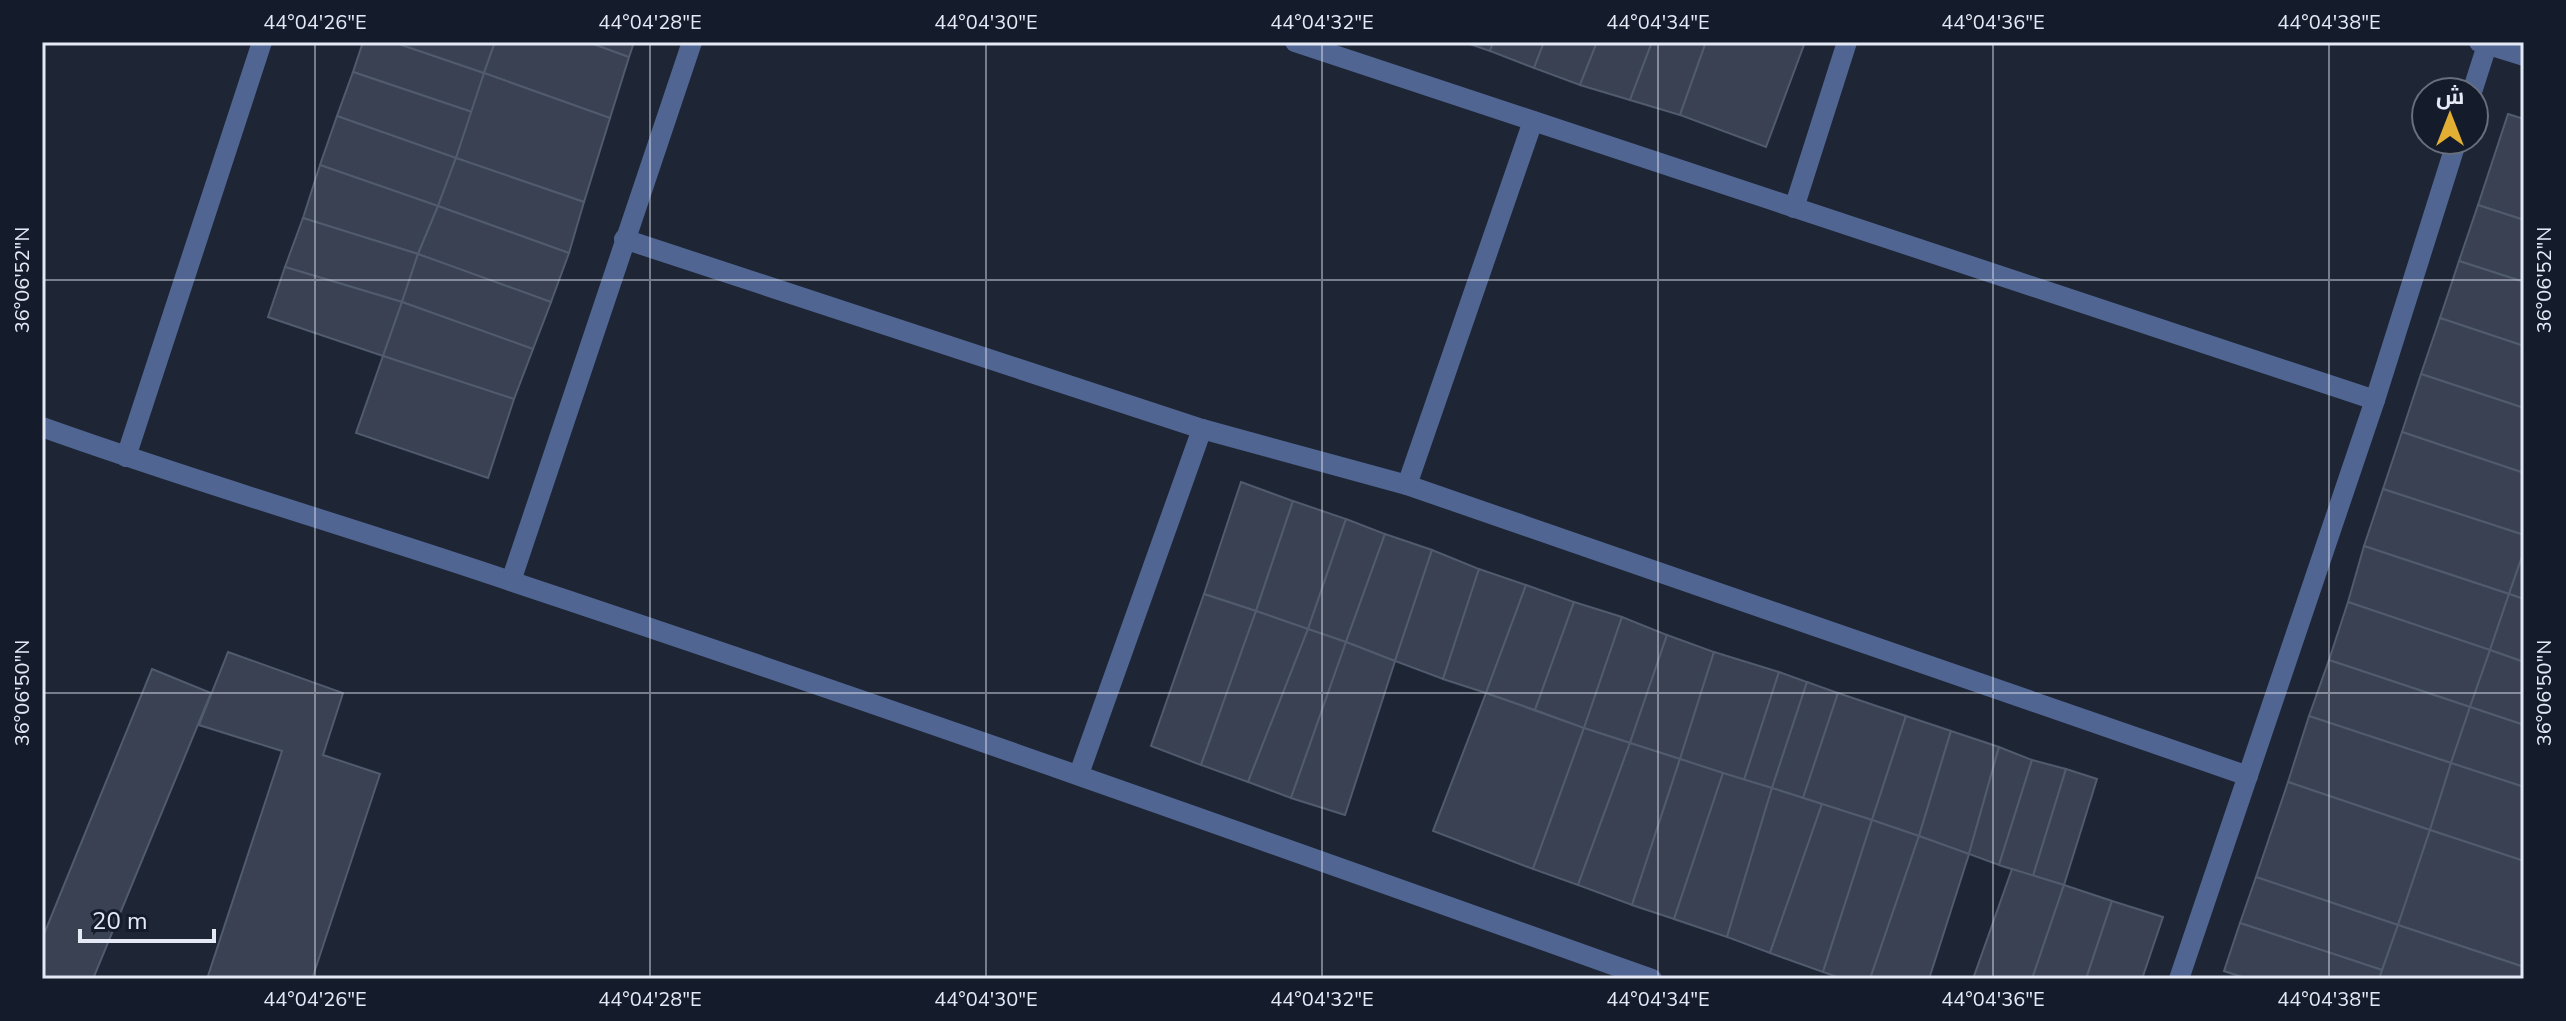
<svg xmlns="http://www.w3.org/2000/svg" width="2566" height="1021" font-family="'Nunito Sans',Cairo,sans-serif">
	<rect width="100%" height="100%" fill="#1e2636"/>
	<!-- building -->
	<g fill="#394153" stroke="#515b6e" stroke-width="2">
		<path d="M 363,42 L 393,42 L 484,73 L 472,112 L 353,72 Z"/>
		<path d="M 393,42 L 495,42 L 484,73 Z"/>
		<path d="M 495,42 L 588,42 L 629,57 L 610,118 L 484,73 Z"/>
		<path d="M 588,42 L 634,42 L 629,57 Z"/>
		<path d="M 1464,42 L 1493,42 L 1490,51 Z"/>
		<path d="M 1493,42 L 1544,42 L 1534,68 L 1490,51 Z"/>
		<path d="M 1544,42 L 1597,42 L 1580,85 L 1534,68 Z"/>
		<path d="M 1597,42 L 1652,42 L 1630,100 L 1580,85 Z"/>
		<path d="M 1652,42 L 1706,42 L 1680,115 L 1630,100 Z"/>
		<path d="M 1706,42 L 1805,42 L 1766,147 L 1680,115 Z"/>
		<path d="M 353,72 L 472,112 L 456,158 L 337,116 Z"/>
		<path d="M 484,73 L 610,118 L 584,202 L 456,158 Z"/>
		<path d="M 2508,114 L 2524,119 L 2524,220 L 2478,205 Z"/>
		<path d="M 337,116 L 456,158 L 438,206 L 320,165 Z"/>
		<path d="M 456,158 L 584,202 L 569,253 L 438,206 Z"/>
		<path d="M 320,165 L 438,206 L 418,254 L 303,218 Z"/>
		<path d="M 2478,205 L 2524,220 L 2524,282 L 2459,261 Z"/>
		<path d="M 438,206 L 569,253 L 551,302 L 418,254 Z"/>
		<path d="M 303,218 L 418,254 L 402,302 L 285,267 Z"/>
		<path d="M 418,254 L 551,302 L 533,349 L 402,302 Z"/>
		<path d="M 2459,261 L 2524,282 L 2524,346 L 2440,318 Z"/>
		<path d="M 285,267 L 402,302 L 383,356 L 268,317 Z"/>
		<path d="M 402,302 L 533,349 L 514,399 L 383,356 Z"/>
		<path d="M 2440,318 L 2524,346 L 2524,408 L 2421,374 Z"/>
		<path d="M 383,356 L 514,399 L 488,478 L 356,433 Z"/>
		<path d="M 2421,374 L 2524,408 L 2524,473 L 2402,432 Z"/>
		<path d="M 2402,432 L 2524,473 L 2524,535 L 2383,489 Z"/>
		<path d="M 1241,482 L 1293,501 L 1256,611 L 1204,594 Z"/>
		<path d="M 2383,489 L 2524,535 L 2524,551 L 2509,594 L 2364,546 Z"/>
		<path d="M 1293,501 L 1346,519 L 1308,629 L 1256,611 Z"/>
		<path d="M 1346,519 L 1385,534 L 1346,642 L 1308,629 Z"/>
		<path d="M 1385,534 L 1432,550 L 1395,661 L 1346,642 Z"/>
		<path d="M 2364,546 L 2509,594 L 2490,650 L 2348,602 Z"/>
		<path d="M 1432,550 L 1479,569 L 1443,679 L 1395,661 Z"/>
		<path d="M 2524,551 L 2524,599 L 2509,594 Z"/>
		<path d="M 1479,569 L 1526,585 L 1486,693 L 1443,679 Z"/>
		<path d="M 1526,585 L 1574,602 L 1535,710 L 1486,693 Z"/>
		<path d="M 1204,594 L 1256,611 L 1201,765 L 1151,746 Z"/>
		<path d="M 2509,594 L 2524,599 L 2524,662 L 2490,650 Z"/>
		<path d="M 1574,602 L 1622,617 L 1584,728 L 1535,710 Z"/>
		<path d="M 2348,602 L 2490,650 L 2470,707 L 2329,660 Z"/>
		<path d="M 1256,611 L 1308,629 L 1248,782 L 1201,765 Z"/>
		<path d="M 1622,617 L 1667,635 L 1630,743 L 1584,728 Z"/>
		<path d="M 1308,629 L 1346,642 L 1291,798 L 1248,782 Z"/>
		<path d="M 1667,635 L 1714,652 L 1680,759 L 1630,743 Z"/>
		<path d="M 1346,642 L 1395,661 L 1345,815 L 1291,798 Z"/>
		<path d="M 2490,650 L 2524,662 L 2524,725 L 2470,707 Z"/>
		<path d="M 228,652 L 343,693 L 323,755 L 380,774 L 312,979 L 207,979 L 282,751 L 199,725 Z"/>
		<path d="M 1714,652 L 1779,672 L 1744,780 L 1680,759 Z"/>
		<path d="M 2329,660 L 2470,707 L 2451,763 L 2309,716 Z"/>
		<path d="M 152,669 L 211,693 L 93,979 L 42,979 L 42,939 Z"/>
		<path d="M 1779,672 L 1807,682 L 1772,788 L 1744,780 Z"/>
		<path d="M 1807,682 L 1838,693 L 1803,798 L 1772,788 Z"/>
		<path d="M 1486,693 L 1584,728 L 1533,869 L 1433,831 Z"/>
		<path d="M 1838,693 L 1906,716 L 1872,820 L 1803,798 Z"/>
		<path d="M 2470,707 L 2524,725 L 2524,787 L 2451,763 Z"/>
		<path d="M 1906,716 L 1951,731 L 1919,836 L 1872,820 Z"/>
		<path d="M 2309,716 L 2451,763 L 2430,830 L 2288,782 Z"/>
		<path d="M 1584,728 L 1630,743 L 1578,885 L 1533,869 Z"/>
		<path d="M 1951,731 L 1999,747 L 1969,854 L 1919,836 Z"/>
		<path d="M 1630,743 L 1680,759 L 1632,905 L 1578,885 Z"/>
		<path d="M 1999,747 L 2032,760 L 1999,865 L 1969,854 Z"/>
		<path d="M 1680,759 L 1723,773 L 1674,919 L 1632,905 Z"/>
		<path d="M 2032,760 L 2066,769 L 2033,876 L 1999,865 Z"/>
		<path d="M 2451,763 L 2524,787 L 2524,861 L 2430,830 Z"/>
		<path d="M 2066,769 L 2097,779 L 2064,885 L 2033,876 Z"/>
		<path d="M 1723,773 L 1772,788 L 1727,937 L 1674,919 Z"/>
		<path d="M 2288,782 L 2430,830 L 2398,925 L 2256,877 Z"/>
		<path d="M 1772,788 L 1822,804 L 1770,953 L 1727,937 Z"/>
		<path d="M 1822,804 L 1872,820 L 1823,972 L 1770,953 Z"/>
		<path d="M 1872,820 L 1919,836 L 1870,979 L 1843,979 L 1823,972 Z"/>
		<path d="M 2430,830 L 2524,861 L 2524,967 L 2398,925 Z"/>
		<path d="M 1919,836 L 1969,854 L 1929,979 L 1870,979 Z"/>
		<path d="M 2012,869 L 2064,885 L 2032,979 L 1973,979 Z"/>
		<path d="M 2256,877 L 2398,925 L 2382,970 L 2240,923 Z"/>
		<path d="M 2064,885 L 2112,901 L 2086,979 L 2032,979 Z"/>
		<path d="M 2112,901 L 2163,917 L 2142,979 L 2086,979 Z"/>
		<path d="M 2240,923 L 2382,970 L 2379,979 L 2248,979 L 2224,971 Z"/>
		<path d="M 2398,925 L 2524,967 L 2524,979 L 2379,979 Z"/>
	</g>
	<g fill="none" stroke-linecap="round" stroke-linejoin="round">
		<!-- minor -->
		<g stroke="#506591" stroke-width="20">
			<path d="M 1295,42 L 2375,400"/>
			<path d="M 2479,42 L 2524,56"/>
			<path d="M 2472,92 L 2488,42"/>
			<path d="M 1794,208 L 1847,42"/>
			<path d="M 624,239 L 1202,429 L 1407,485 L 2248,776"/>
			<path d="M 42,427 C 198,483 357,529 513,582 C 895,709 1274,844 1652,979"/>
			<path d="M 126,457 L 262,42"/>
			<path d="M 1407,485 L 1533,121"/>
			<path d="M 511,581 L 692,42"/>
			<path d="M 1079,774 L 1202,429"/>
			<path d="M 2179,979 L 2375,400 L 2457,140"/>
		</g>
	</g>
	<!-- ticks -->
	<path fill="none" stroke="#e4e9f5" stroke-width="2" stroke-opacity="0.45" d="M 315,42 L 315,979M 650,42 L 650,979M 986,42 L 986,979M 1322,42 L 1322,979M 1658,42 L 1658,979M 1993,42 L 1993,979M 2329,42 L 2329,979M 42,280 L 2524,280M 42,693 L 2524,693"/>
	<!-- border -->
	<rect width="2566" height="1021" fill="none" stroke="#141c2c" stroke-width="88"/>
	<!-- north arrow -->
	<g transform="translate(2450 116)"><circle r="38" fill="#141c2c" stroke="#676e7c" stroke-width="2"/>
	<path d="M0-6L14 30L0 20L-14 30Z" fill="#e2af34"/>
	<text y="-12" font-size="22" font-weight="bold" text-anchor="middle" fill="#e4e9f5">ش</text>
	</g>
	<!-- scale -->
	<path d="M80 929v12h134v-12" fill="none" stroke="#e4e9f5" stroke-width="4"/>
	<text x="92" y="929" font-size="24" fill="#e4e9f5" stroke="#141c2c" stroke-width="6" paint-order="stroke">20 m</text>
	<rect x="44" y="44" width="2478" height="933" fill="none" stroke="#e4e9f5" stroke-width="3"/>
	<g font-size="20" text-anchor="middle" fill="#e4e9f5">
		<text x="315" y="29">44°04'26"E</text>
		<text x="650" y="29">44°04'28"E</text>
		<text x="986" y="29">44°04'30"E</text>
		<text x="1322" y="29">44°04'32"E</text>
		<text x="1658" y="29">44°04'34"E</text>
		<text x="1993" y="29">44°04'36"E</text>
		<text x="2329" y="29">44°04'38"E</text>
		<text transform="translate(22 280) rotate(-90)" y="7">36°06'52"N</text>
		<text transform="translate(2544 280) rotate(-90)" y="7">36°06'52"N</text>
		<text transform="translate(22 693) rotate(-90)" y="7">36°06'50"N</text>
		<text transform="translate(2544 693) rotate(-90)" y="7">36°06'50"N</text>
		<text x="315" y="1006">44°04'26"E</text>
		<text x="650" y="1006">44°04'28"E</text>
		<text x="986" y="1006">44°04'30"E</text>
		<text x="1322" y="1006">44°04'32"E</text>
		<text x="1658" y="1006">44°04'34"E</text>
		<text x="1993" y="1006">44°04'36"E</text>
		<text x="2329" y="1006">44°04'38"E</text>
	</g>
</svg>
